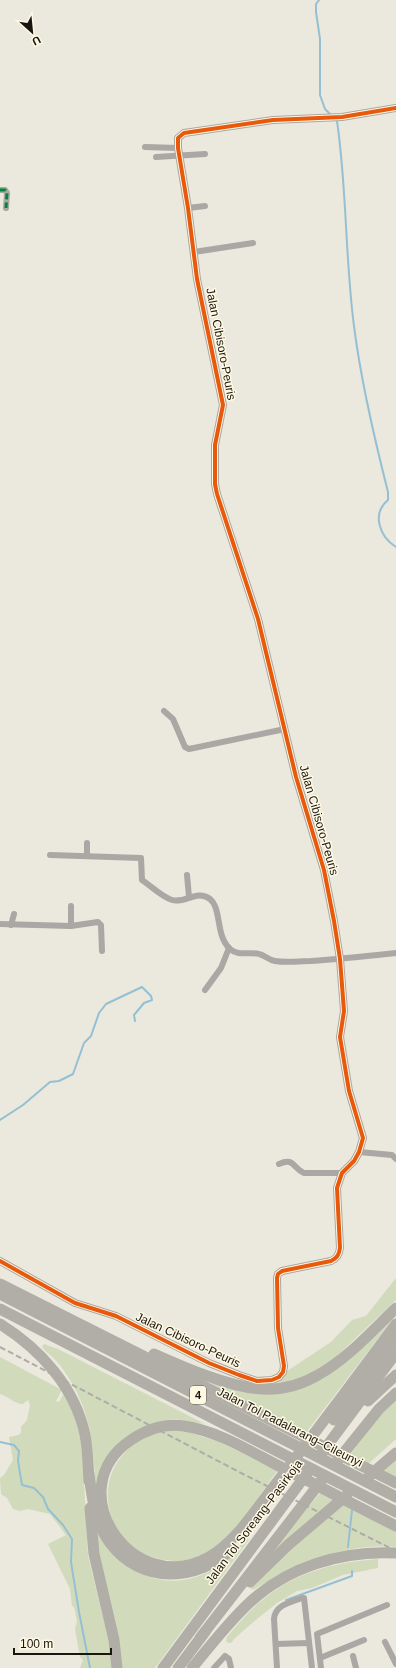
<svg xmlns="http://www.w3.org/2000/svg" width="396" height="1668" font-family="Helvetica,sans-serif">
	<rect width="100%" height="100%" fill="#ebe8dd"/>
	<!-- green -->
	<g fill="#d1dbbc">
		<path d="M 396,1278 L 396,1300 L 325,1367 L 306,1377 L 288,1383 L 272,1383 L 284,1373 L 331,1342 L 352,1320 L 366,1316 Z"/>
		<path d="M 396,1315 L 305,1434 L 210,1383 C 230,1387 254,1396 276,1394 C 326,1390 361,1347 396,1315 Z"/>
		<path d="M 44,1344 L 58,1349 L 205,1424 L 175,1419 L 161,1421 L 138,1430 L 96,1490 C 93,1448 92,1416 70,1380 C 66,1374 62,1367 57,1362 C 53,1356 46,1353 42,1347 Z"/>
		<path d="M 0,1357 L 62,1390 L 56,1401 L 59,1402 L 64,1393 L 73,1411 L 80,1438 L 83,1463 L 88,1556 L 112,1653 L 112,1668 L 80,1668 L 83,1660 L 80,1657 L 75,1629 L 77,1621 L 74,1607 L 72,1606 L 70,1589 L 48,1544 L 66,1535 L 50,1514 L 28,1509 L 20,1511 L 13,1509 L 7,1498 L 1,1494 L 0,1478 L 4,1475 L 13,1460 L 9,1437 L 18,1435 L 21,1433 L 21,1427 L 27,1420 L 30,1405 L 28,1400 L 23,1404 C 15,1404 9,1397 0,1394 Z"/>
		<path d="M 396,1399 L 396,1439 L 367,1465 L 349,1456 L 377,1419 Z"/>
		<path d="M 182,1430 L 219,1442 L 278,1470 C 258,1496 236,1536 207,1552 C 200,1556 189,1560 181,1561 C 176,1562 171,1560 166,1560 C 109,1554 86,1481 133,1445 C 142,1439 153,1432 163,1431 C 169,1430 176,1431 182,1430 Z"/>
		<path d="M 396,1457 L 396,1482 L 377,1473 Z"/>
		<path d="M 321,1492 L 334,1499 L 261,1563 Z"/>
		<path d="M 343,1503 L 396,1531 L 396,1547 C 346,1542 295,1565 253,1590 L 250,1588 L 283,1556 Z"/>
		<path d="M 96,1531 C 122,1577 174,1597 220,1565 C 230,1558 239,1544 249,1538 L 248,1541 L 155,1668 L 121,1668 L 121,1656 L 101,1568 Z"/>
		<path d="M 378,1559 L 378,1568 L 343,1575 L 312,1588 L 297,1591 L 277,1603 L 257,1619 L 235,1638 L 231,1643 L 228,1643 L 226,1641 L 227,1637 C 239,1623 251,1608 266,1597 C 299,1571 337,1562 378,1559 Z"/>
	</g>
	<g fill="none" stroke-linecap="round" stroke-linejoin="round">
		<!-- stream -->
		<g stroke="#95c0d3" stroke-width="2">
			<path d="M 319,0 L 316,4 L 316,12 L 320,39 L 320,95 L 325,109 L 331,115"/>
			<path d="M 335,119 L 337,121 C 347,189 345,258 354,326 C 361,382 374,437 388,492 L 388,500 C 371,514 380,537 396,547"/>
			<path d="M 0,1120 L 23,1105 L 50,1082 L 59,1081 L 73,1074 L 84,1043 L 91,1036 L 99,1013 L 106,1004 L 142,987 L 151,996 L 152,1000 L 144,1003 L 134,1015 L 135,1021"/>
			<path d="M 0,1442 L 14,1445 L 19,1451 L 18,1461 L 22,1485 L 34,1488 L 43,1497 L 48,1509 L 63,1525 L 72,1539 L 71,1562 L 79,1612 L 90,1668"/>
			<path d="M 348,1547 L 352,1510"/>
			<path d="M 286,1600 L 352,1576 L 352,1571"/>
		</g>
		<!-- minor -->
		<g stroke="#aaa7a4" stroke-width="6">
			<path d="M 145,147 L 178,148"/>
			<path d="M 156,157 L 205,154"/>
			<path d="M 0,190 L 5,190 L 7,193 L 6,208"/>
			<path d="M 188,208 L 205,206"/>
			<path d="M 194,252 L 253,243"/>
			<path d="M 164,711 L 173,719 L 185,747 L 189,749 L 285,729"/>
			<path d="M 50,855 L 141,858 L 142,880 C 151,886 162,897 172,900 C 185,904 197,889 210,899 C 222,909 215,935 230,949 C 239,957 249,951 259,954 C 265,955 268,960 275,961 C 287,963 299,961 311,961 C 340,959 368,956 396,953"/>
			<path d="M 87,856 L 87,843"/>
			<path d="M 187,875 L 189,897"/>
			<path d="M 71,906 L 71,926"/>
			<path d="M 0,924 L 71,926 L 98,922 L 101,925 L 102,951"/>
			<path d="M 11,925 L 14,914"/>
			<path d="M 205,990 L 221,968 L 229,948"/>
			<path d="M 359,1152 L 392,1155 L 396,1159"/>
			<path d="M 279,1164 C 295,1157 292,1168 304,1173 L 342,1173"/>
			<path d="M 385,1642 L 396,1664"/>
			<path d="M 276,1644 L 309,1643"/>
			<path d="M 353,1656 L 356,1668"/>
			<path d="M 320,1658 L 364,1640"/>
			<path d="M 214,1668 L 225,1656 L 229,1659 L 231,1668"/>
			<path d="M 277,1668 L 274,1619 C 275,1605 291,1602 302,1598 L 304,1598 L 312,1668"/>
			<path d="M 321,1668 L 317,1634 L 387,1605"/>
		</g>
		<!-- tertiary -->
		<path stroke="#aaa7a4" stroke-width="8" d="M 0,1261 L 75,1303 L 116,1316 L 209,1363 L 239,1375 L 257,1381 L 272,1380 L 279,1377 L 283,1372 L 284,1366 L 278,1328 L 277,1278 L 278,1274 L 282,1271 L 331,1261 C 337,1258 339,1255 340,1248 L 337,1188 L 342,1173 L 354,1161 L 359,1152 L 363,1138 L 349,1091 L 340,1037 L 344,1011 L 340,959 L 334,921 L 324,870 L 296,777 L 258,619 L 217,494 L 215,484 L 215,445 L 223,405 L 197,279 L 188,208 L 178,148 L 178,138 L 184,133 L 273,120 L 342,117 L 396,108"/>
		<!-- motorway -->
		<g stroke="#b1ada7" stroke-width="11">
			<path d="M 0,1284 L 396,1483"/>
			<path d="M 0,1294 L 396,1497"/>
			<path d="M 0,1309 L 396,1512"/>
			<path d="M 0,1324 C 40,1349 75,1387 85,1435 C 88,1450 88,1466 89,1481"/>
			<path d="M 396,1324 C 356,1378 315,1433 274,1486 C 255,1510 236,1542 209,1557 C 132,1600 58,1489 131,1440 C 147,1429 165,1423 184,1426 C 217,1431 248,1450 277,1465 C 317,1485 356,1506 396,1526"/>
			<path d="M 154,1354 C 183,1367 231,1388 263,1389 C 282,1390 301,1385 318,1375 C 347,1359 372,1331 396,1308"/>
			<path d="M 368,1401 L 396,1375"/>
			<path d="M 334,1420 L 396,1338"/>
			<path d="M 321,1454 L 396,1353"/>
			<path d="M 338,1460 L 379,1409 L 396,1393"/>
			<path d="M 89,1474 C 92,1498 95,1523 110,1543 C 141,1585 198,1582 233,1548"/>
			<path d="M 369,1476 L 396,1453"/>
			<path d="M 90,1508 L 94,1554 L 114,1640 L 117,1668"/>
			<path d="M 250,1582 L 288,1545 L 347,1495"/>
			<path d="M 200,1638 L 322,1480"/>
			<path d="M 163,1668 L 308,1472"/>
			<path d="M 178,1668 L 205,1632"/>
			<path d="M 192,1668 C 210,1646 227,1624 248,1604 C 287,1567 342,1550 396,1553"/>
		</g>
		<!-- rail -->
		<path stroke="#afaca6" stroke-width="2" stroke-dasharray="6 3" stroke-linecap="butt" d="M 0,1347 L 243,1474 L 396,1551"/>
		<!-- quiet -->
		<path stroke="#00873e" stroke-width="3" stroke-dasharray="6 3" stroke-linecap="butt" d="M 0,190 L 5,190 L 7,193 L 6,208"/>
		<defs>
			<path id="cycleway" d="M 0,1261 L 75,1303 L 116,1316 L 209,1363 L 239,1375 L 257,1381 L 272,1380 L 279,1377 L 283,1372 L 284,1366 L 278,1328 L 277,1278 L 278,1274 L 282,1271 L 331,1261 C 337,1258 339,1255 340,1248 L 337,1188 L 342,1173 L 354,1161 L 359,1152 L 363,1138 L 349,1091 L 340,1037 L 344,1011 L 340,959 L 334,921 L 324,870 L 296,777 L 258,619 L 217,494 L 215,484 L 215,445 L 223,405 L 197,279 L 188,208 L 178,148 L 178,138 L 184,133 L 273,120 L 342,117 L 396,108"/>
		</defs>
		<!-- cycleway casing -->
		<use href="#cycleway" stroke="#fff9e4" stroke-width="6"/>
		<!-- cycleway -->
		<use href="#cycleway" stroke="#e8590c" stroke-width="4"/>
	</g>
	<g text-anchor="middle" stroke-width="3" stroke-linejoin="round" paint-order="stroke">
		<!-- shield labels -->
		<rect fill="#fff9e4" stroke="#5d5a4f" stroke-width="1" x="190" y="1386" width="16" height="18" rx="3"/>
		<g font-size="11" font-weight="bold" fill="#18160f">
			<text x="198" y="1399">4</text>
		</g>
		<!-- street labels -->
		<g font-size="12" fill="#18160f" stroke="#fff9e4">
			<text transform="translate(221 344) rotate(79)" y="4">Jalan Cibisoro-Peuris</text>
			<text transform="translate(319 820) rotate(74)" y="4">Jalan Cibisoro-Peuris</text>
			<text transform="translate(188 1340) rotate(25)" y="4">Jalan Cibisoro-Peuris</text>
			<text transform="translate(290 1427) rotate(27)" y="4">Jalan Tol Padalarang–Cileunyi</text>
			<text transform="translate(254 1522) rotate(-53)" y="4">Jalan Tol Soreang–Pasirkoja</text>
		</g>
	</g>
	<!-- north arrow -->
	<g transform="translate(32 32) rotate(153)" stroke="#fff9e4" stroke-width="3" paint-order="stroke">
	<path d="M0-3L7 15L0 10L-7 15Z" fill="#18160f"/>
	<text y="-6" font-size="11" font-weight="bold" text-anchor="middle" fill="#18160f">U</text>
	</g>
	<!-- scale -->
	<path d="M14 1648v6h97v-6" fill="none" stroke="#18160f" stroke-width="2"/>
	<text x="20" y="1648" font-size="12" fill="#18160f" stroke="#fff9e4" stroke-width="3" paint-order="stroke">100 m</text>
</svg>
